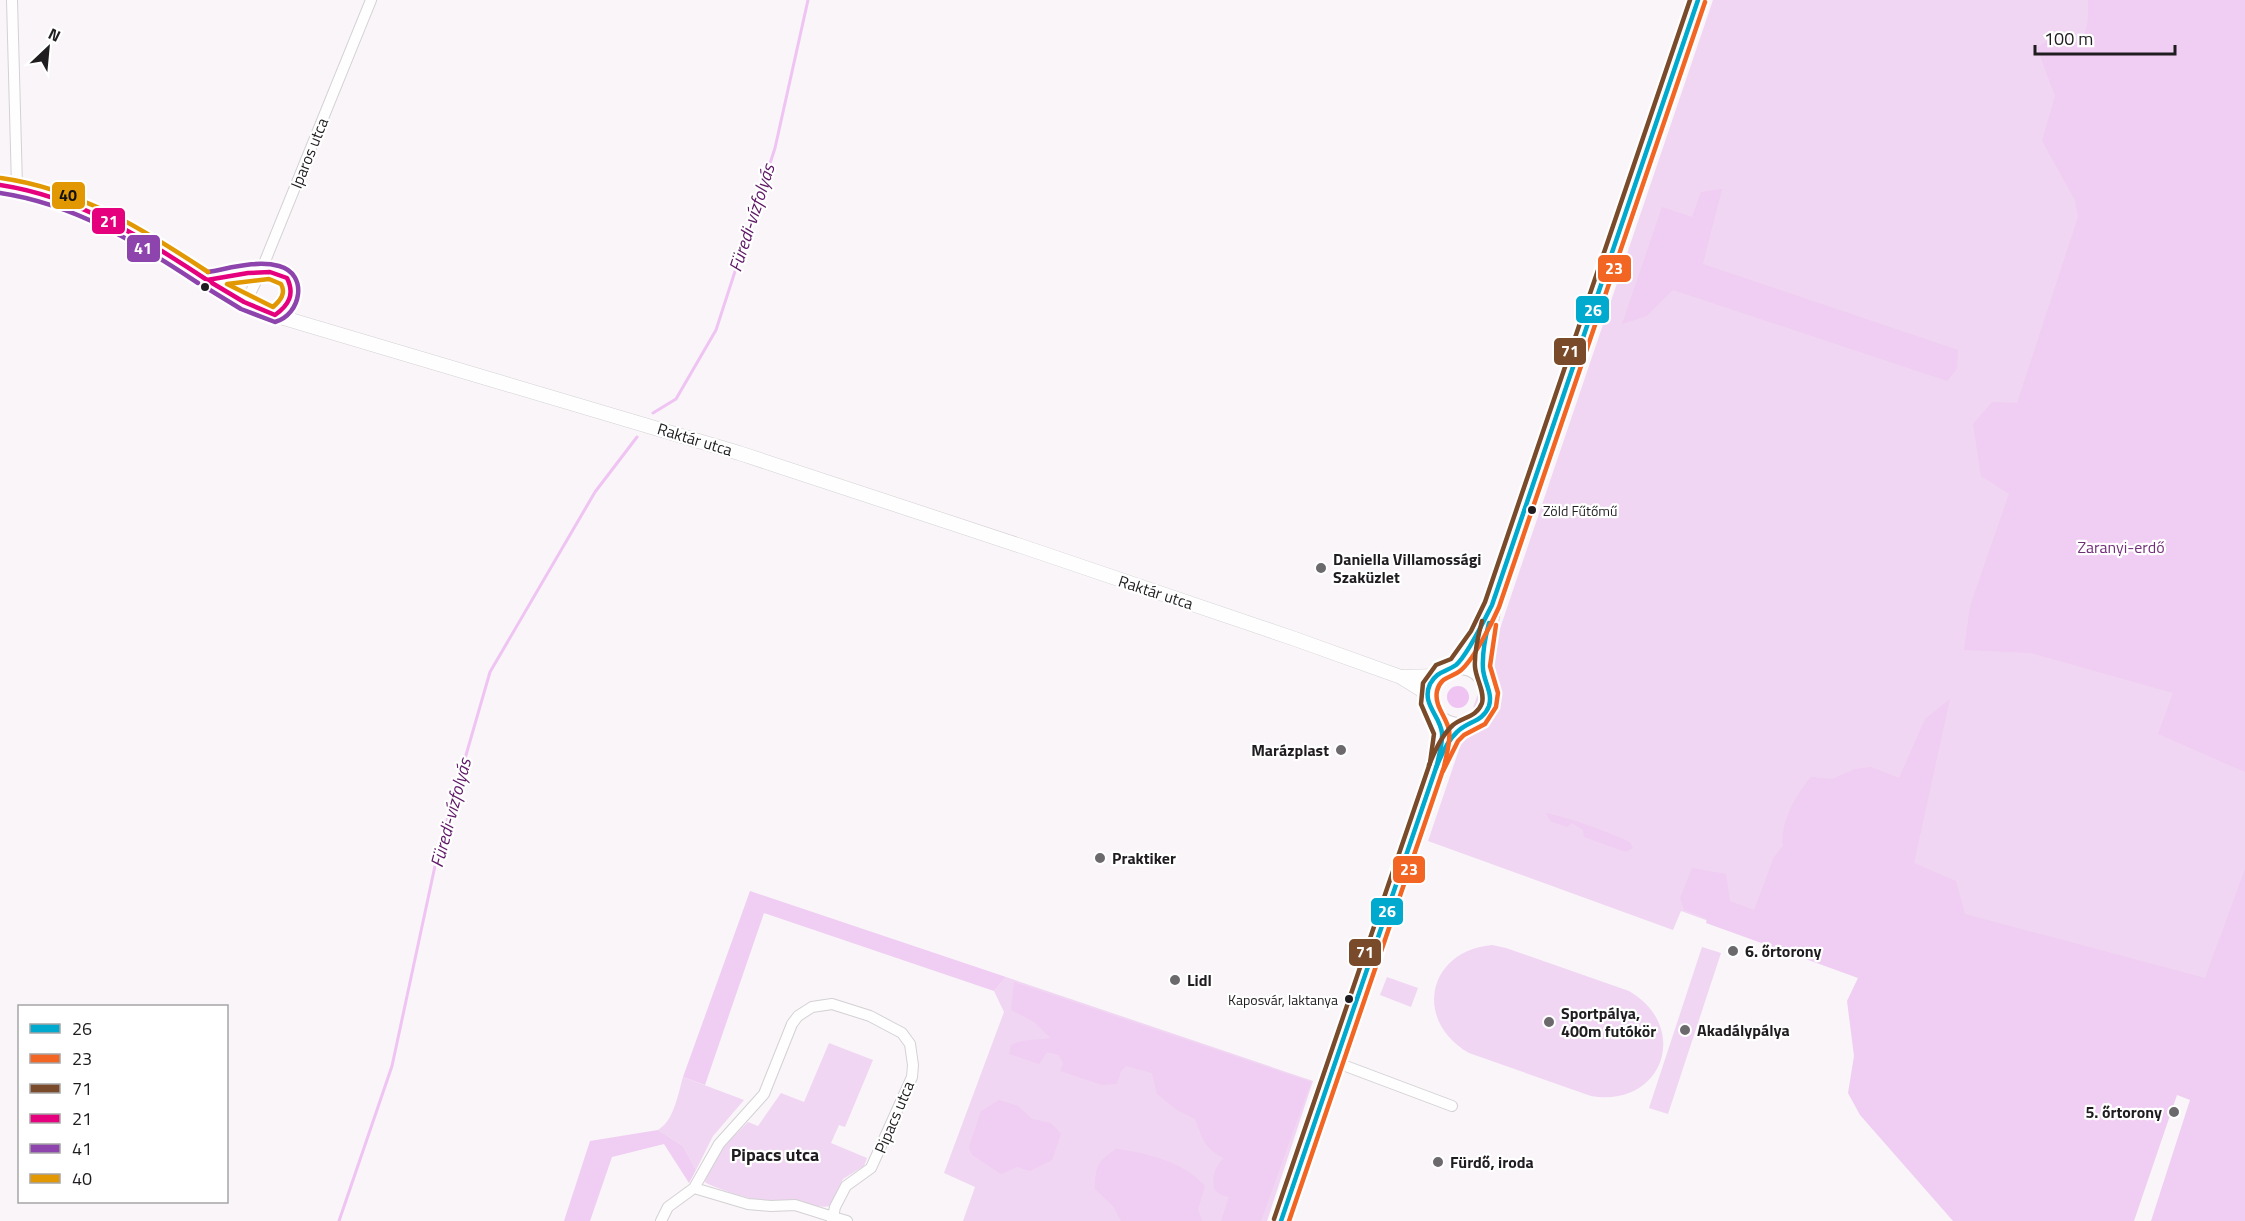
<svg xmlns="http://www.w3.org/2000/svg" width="2245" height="1221" font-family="'Titillium Web',sans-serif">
	<rect width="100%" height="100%" fill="#f9f5f9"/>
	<!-- green -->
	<g fill="#f0d6f2">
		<path d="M 1713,0 L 2139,0 L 2245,250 L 2245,962 L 2193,1099 L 1681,911 L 1673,930 L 1428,841 Z"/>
		<path d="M 1492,945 L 1506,948 L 1629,991 C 1691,1027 1663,1108 1591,1096 L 1469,1053 C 1413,1021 1427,951 1492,945 Z"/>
		<path d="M 1702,947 L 1721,953 L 1668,1114 L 1649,1108 Z"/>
		<path d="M 1006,977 L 1313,1081 L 1267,1221 L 963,1221 L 975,1187 L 944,1173 L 1004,1012 L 994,991 Z"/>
		<path d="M 1387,977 L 1418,988 L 1411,1007 L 1380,995 Z"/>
		<path d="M 829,1043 L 873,1060 L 845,1127 L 839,1125 L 831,1143 L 867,1158 L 864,1166 L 843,1179 L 830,1206 C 818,1209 806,1202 793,1200 C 783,1199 774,1202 764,1201 C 756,1201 710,1187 705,1182 C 707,1161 734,1136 748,1122 L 758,1126 L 781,1093 L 804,1102 Z"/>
		<path d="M 683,1077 L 744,1100 L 713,1136 L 696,1170 L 683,1146 L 658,1130 C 674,1121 678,1094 683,1077 Z"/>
	</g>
	<!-- forest -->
	<g fill="#f0cdf2">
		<path d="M 2088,0 L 2245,0 L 2245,772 L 2158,734 L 2173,693 L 2031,653 L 1964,650 L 1970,606 L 2009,494 L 1981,476 L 1973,424 L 1992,402 L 2017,403 L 2078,217 L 2075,200 L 2042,141 L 2055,96 L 2037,48 L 2048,40 L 2059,48 C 2090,41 2088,28 2088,0 Z"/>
		<path d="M 1722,189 L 1703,264 L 1958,350 L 1957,369 L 1947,381 L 1673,290 L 1647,316 L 1622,324 L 1662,207 L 1692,217 L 1701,192 Z"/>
		<path d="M 1950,699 L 1914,863 L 1956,881 L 1965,914 L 2205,978 L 2245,869 L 2245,1221 L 2151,1221 L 2190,1100 L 2177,1095 L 2134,1221 L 1953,1221 L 1860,1115 L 1848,1093 L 1854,1056 L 1847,1001 L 1858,978 L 1706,923 L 1707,919 L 1684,910 L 1680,898 L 1692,868 L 1726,874 L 1730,901 L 1754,910 L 1774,857 L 1783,846 C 1780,823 1796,794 1811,777 L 1832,779 L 1855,769 L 1871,767 L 1899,778 L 1925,719 Z"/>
		<path d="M 1546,813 C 1576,820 1603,830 1630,842 L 1633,848 L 1626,852 L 1584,837 L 1583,830 L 1572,823 L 1567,827 L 1550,821 Z"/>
		<path d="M 750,891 L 1006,977 L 994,991 L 764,913 L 705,1085 L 683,1077 Z"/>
		<path d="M 1014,982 L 1311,1082 L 1261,1221 L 1221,1221 L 1229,1197 L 1221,1195 L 1214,1189 C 1212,1175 1215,1167 1224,1158 C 1205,1150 1202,1137 1195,1119 L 1177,1110 L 1157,1094 L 1152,1073 L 1126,1066 L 1121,1071 L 1117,1084 L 1102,1085 L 1060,1071 L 1063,1064 L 1059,1055 L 1047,1052 L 1039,1064 L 1009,1054 L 1011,1045 C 1024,1038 1036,1041 1050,1038 L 1034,1022 L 1011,1010 Z"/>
		<path d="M 999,1100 L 1018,1106 L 1032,1119 L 1051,1123 L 1061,1134 L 1052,1160 L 1030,1171 L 1017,1167 L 1001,1174 L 972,1155 L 969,1147 L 981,1111 Z"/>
		<path d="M 658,1130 L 683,1146 L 696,1170 L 689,1183 L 664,1144 L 612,1157 L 590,1221 L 564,1221 L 590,1141 Z"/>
		<path d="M 1116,1149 C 1147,1153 1184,1162 1205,1186 L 1198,1209 L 1202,1221 L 1121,1221 L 1113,1206 L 1095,1189 C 1095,1166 1098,1161 1116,1149 Z"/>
	</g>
	<!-- water -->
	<circle fill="#efc4f3" cx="1458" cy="697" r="11"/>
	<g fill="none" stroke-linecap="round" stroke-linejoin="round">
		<!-- stream -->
		<g stroke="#efc4f3" stroke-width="3">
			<path d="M 653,413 L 676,399 L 716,330 L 775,148 L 808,0"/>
			<path d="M 339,1221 L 392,1066 L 438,852 L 490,672 L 595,492 L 637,437"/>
		</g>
		<defs>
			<g id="minor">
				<path d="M 12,0 L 17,186"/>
				<path d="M 245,304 L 261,271 L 371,0"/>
				<path d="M 1335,1062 L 1452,1106"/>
				<path d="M 661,1221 L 668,1207 L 694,1188 L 719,1144 L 764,1094 L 792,1024 L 798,1016 L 812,1007 L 832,1004 L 870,1016 L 902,1033 L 910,1044 L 913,1065 L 912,1077 L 871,1168 L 846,1186 L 835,1207 L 833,1217 L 795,1205 L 771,1206 L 748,1204 L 694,1188"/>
				<path d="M 832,1221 L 833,1217 L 847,1221"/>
			</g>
			<g id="tertiary">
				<path d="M 0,185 C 65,191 126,227 180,262 C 209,281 235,300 267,313 L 739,453 L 1021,546 L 1295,639 L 1401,677 L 1422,690 L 1428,702"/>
				<path d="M 1403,677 L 1435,676"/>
			</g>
			<g id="primary">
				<circle cx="1459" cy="696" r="31"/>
				<path d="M 1456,665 L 1483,623"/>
				<path d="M 1482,676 L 1485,643 L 1492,605 L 1698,0"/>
				<path d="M 1281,1221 L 1437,765 L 1449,742 L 1462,727"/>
			</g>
		</defs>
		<!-- minor casing -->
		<use href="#minor" stroke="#d4d1d4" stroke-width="12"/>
		<!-- tertiary casing -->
		<use href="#tertiary" stroke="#d4d1d4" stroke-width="15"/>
		<!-- primary casing -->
		<use href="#primary" stroke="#d4d1d4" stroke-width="20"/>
		<!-- minor -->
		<use href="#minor" stroke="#fefefe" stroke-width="10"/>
		<!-- tertiary -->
		<use href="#tertiary" stroke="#fefefe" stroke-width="14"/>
		<!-- primary -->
		<use href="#primary" stroke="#fefefe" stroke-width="18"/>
		<defs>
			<g id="bus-1">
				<path d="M 1436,768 C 1441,755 1447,741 1457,732 C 1468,721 1483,722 1489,706 C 1493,693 1484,682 1483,669 C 1482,654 1485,638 1489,623"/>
				<path d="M 1281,1221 L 1437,765 C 1439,755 1443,742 1442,733 C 1440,715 1421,704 1430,684 C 1437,671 1446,672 1456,665 C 1467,656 1485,619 1492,605 L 1698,0"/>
			</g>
			<g id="bus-2">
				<path d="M 1443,771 L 1458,741 L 1464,735 L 1485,724 L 1496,707 L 1498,693 L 1490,666 L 1496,625"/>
				<path d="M 1289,1221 L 1444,767 C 1446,756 1451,741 1449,730 C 1446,716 1434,706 1437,691 C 1440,677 1451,678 1460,671 C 1473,661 1492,623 1499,607 L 1705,2"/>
			</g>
			<g id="bus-3">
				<path d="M 1429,765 C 1435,751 1441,736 1453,725 C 1463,717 1477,717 1482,703 C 1485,692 1476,679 1475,667 C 1474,652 1478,636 1482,621"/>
				<path d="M 1274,1219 L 1430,763 L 1434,734 L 1421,704 L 1423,683 L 1436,665 L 1451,659 L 1471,631 L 1485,602 L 1690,0"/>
			</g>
			<g id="bus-4">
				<path d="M 0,185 C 78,197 142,237 207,280"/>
				<path d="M 270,272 L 287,278 C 295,294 289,305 275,315 L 244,302 L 207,280 L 248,273 Z"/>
			</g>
			<g id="bus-5">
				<path d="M 0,193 C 74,204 136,242 198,283"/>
				<path d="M 205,287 L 241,309 L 275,322 C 301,315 309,274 279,266 C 257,260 231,268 208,272"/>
			</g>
			<g id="bus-6">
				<path d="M 1,178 C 79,189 143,229 208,272"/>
				<path d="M 269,279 L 281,284 C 286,293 281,300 273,307 L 227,284 Z"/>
			</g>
		</defs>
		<!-- bus-1 casing -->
		<use href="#bus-1" stroke="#fff" stroke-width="9"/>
		<!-- bus-2 casing -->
		<use href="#bus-2" stroke="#fff" stroke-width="9"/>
		<!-- bus-3 casing -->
		<use href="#bus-3" stroke="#fff" stroke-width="9"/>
		<!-- bus-4 casing -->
		<use href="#bus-4" stroke="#fff" stroke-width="9"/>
		<!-- bus-5 casing -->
		<use href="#bus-5" stroke="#fff" stroke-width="9"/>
		<!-- bus-6 casing -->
		<use href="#bus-6" stroke="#fff" stroke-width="9"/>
		<!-- bus-1 -->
		<use href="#bus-1" stroke="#00a9ce" stroke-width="4.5"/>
		<!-- bus-2 -->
		<use href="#bus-2" stroke="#f26522" stroke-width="4.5"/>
		<!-- bus-3 -->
		<use href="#bus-3" stroke="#7a4b2a" stroke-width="4.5"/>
		<!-- bus-4 -->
		<use href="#bus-4" stroke="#e5007d" stroke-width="4.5"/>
		<!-- bus-5 -->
		<use href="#bus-5" stroke="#8e44ad" stroke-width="4.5"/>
		<!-- bus-6 -->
		<use href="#bus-6" stroke="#e29803" stroke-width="4.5"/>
	</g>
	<!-- markers -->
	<g fill="#201d20" stroke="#fff" stroke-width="2">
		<circle cx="205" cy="287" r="5"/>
		<circle cx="1532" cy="510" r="5"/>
		<circle cx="1349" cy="999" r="5"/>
	</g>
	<g fill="#6c696c" stroke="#fff" stroke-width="2">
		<circle cx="1321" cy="568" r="6"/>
		<circle cx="1341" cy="750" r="6"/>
		<circle cx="1100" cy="858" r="6"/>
		<circle cx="1733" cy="951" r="6"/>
		<circle cx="1175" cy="980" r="6"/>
		<circle cx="1549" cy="1022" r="6"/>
		<circle cx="1685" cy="1030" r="6"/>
		<circle cx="2174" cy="1112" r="6"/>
		<circle cx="1438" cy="1162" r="6"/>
	</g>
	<g text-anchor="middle" stroke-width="4.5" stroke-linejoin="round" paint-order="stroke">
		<!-- bus labels -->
		<g font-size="14" fill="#201d20" stroke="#fff" text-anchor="start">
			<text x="1543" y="516">Zöld Fűtőmű</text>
			<text x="1338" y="1005" text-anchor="end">Kaposvár, laktanya</text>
		</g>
		<!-- street labels -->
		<g font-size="16" fill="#201d20" stroke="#fff">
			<text transform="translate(309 153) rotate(-68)" y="6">Iparos utca</text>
			<text transform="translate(695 439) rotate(17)" y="6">Raktár utca</text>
			<text transform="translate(1156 592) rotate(18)" y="6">Raktár utca</text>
			<text transform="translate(894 1117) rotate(-67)" y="6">Pipacs utca</text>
		</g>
		<!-- park labels -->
		<g font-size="16" fill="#732e7b" stroke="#fff">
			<text x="2121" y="553">Zaranyi-erdő</text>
		</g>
		<!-- poi labels -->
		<g font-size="16" font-weight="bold" fill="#201d20" stroke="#fff" text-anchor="start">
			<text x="1333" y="565">Daniella Villamossági<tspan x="1333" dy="18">Szaküzlet</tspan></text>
			<text x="1329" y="756" text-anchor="end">Marázplast</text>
			<text x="1112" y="864">Praktiker</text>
			<text x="1745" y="957">6. őrtorony</text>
			<text x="1187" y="986">Lidl</text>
			<text x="1561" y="1019">Sportpálya,<tspan x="1561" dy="18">400m futókör</tspan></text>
			<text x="1697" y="1036">Akadálypálya</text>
			<text x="2162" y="1118" text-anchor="end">5. őrtorony</text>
			<text x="1450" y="1168">Fürdő, iroda</text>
		</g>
		<!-- water labels -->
		<g font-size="18" font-style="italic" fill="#5e1866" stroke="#fff">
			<text transform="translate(752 218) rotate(-72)" y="6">Füredi-vízfolyás</text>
			<text transform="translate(451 813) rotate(-75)" y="6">Füredi-vízfolyás</text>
		</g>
		<!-- neighbourhood labels -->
		<g font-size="18" font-weight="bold" fill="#201d20" stroke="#fff">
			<text x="775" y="1161">Pipacs utca</text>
		</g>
	</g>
	<g stroke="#fff" stroke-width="2">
		<rect x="51" y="181" width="35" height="29" rx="6" fill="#e29803"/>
		<rect x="91" y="207" width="35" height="28" rx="6" fill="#e5007d"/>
		<rect x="126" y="234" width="35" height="29" rx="6" fill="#8e44ad"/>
		<rect x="1597" y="254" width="35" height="29" rx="6" fill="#f26522"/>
		<rect x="1575" y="295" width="35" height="29" rx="6" fill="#00a9ce"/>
		<rect x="1553" y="337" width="34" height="29" rx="6" fill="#7a4b2a"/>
		<rect x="1392" y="855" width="34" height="29" rx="6" fill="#f26522"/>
		<rect x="1370" y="897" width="34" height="29" rx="6" fill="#00a9ce"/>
		<rect x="1348" y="938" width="34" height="29" rx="6" fill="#7a4b2a"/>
	</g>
	<g font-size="16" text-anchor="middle" font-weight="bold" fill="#fff">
		<text x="109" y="227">21</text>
		<text x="143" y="254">41</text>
		<text x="1614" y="274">23</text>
		<text x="1593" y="316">26</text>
		<text x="1570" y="357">71</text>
		<text x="1409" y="875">23</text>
		<text x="1387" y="917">26</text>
		<text x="1365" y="958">71</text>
	</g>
	<g font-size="16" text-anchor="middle" font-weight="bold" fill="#111">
		<text x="68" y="201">40</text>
	</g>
	<!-- legend -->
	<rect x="18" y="1005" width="210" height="198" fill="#ffffff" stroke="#a6a5a6" stroke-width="1.5"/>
	<rect x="30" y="1024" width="30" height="9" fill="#00a9ce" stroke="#a6a5a6" stroke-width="1.5"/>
	<text x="72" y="1035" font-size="18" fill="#201d20">26</text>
	<rect x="30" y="1054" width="30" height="9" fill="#f26522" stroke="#a6a5a6" stroke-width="1.5"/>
	<text x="72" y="1065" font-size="18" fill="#201d20">23</text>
	<rect x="30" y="1084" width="30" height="9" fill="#7a4b2a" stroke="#a6a5a6" stroke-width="1.5"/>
	<text x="72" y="1095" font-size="18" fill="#201d20">71</text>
	<rect x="30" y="1114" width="30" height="9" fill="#e5007d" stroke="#a6a5a6" stroke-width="1.5"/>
	<text x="72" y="1125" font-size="18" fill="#201d20">21</text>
	<rect x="30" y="1144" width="30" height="9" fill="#8e44ad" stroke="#a6a5a6" stroke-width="1.5"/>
	<text x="72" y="1155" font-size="18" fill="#201d20">41</text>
	<rect x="30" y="1174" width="30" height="9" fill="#e29803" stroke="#a6a5a6" stroke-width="1.5"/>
	<text x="72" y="1185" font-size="18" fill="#201d20">40</text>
	<!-- north arrow -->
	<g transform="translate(48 48) rotate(26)" stroke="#ffffff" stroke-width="4.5" paint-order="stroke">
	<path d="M0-4.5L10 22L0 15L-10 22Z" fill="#201d20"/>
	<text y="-9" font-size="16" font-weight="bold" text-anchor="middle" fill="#201d20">N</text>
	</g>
	<!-- scale -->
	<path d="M2035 45v9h140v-9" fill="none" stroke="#201d20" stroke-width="3"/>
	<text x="2044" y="45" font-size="18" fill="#201d20" stroke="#ffffff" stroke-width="4.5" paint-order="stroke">100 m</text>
</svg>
